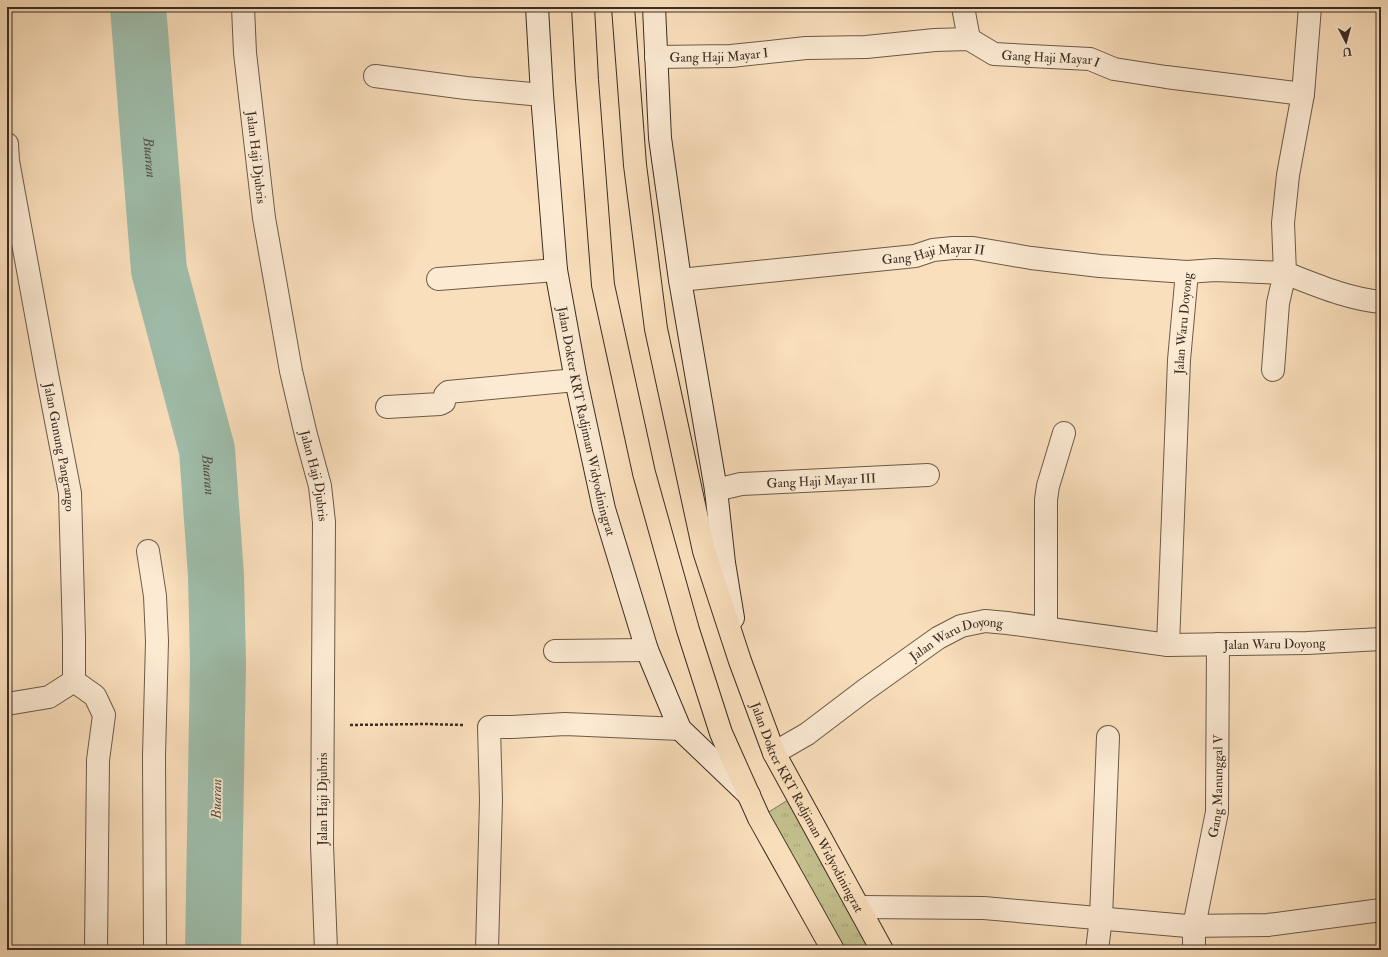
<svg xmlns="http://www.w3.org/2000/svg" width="1388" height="957" font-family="'IM FELL Double Pica',serif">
	<defs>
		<pattern id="grass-tufts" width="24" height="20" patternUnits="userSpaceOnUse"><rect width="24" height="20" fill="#c3c08d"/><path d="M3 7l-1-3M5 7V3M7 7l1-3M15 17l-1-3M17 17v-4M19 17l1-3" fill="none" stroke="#a8a579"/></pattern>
	</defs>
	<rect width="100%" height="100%" fill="#fadfbc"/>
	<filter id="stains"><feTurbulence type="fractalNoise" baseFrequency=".005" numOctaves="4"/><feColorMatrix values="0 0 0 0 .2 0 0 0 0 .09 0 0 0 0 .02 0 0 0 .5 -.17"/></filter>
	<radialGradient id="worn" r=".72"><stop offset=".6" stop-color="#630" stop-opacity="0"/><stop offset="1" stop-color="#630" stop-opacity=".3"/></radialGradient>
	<!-- grass -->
	<path fill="url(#grass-tufts)" stroke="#7f7658" d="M 796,795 L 882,950 L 833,950 L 759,818 Z"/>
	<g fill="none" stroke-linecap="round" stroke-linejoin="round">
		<!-- river -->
		<path stroke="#9fbdab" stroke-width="56" id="s1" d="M 138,7 L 159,270 L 207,450 L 216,575 L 218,663 L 213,950"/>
		<defs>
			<g id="street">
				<path id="s2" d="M 243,7 L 245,53 L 264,218 L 291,371 L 306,435 L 320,486 L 324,522 L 322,845 L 326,950"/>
				<path d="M 963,7 L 969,39"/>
				<path id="s3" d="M 656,57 L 731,56 L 806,48 L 866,47 L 935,40 L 969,39 L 994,54 L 1090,59 L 1114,69 L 1166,77 L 1303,94"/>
				<path d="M 375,76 L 466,88 L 542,95"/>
				<path id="s4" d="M 7,144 L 8,161 L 47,374 L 70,493 L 74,637 L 74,681 L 49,697 L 7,704"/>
				<path d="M 438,279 L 556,270"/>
				<path id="s5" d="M 680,280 L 915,256 L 933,250 L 953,248 L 973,248 L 1031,258 L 1100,266 L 1187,272 L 1215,270 L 1285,273 L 1283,223 L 1288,175 L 1303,94 L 1310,7"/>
				<path d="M 1273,370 L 1278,303 L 1285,273 C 1316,285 1348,299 1381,302"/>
				<path d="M 387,407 L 440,404 L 444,402 L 445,395 L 448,392 L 576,380"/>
				<path id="s6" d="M 716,490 L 741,484 L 928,475"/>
				<path d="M 148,551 L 155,596 L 157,641 L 154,756 L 155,950"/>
				<path d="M 1046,628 L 1046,500 L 1048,486 L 1064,433"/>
				<path id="s7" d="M 1168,645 L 1179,360 L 1187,272"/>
				<path d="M 555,651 L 647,650"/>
				<path d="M 74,681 L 95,696 L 104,715 L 98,760 L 96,950"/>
				<path id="s8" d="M 774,753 L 807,734 L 865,690 L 938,638 L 961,626 L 985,621 L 1007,623 L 1168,645 L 1307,643 L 1381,639"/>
				<path d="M 859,907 L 984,908 L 1187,926 L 1268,925 L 1381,910"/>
				<path d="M 487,950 L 491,800 L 489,727 L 512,727 L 565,724 L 680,729"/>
				<path d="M 1097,950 L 1101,918 L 1108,737"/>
				<path id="s9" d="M 1194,950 L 1194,926 L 1217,812 L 1218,644"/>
			</g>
			<g id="secondary">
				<path id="s10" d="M 537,7 L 542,95 L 556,270 L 576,380 L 604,509 L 647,650 L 680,729 L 749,795"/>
				<path d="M 654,7 L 660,138 L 680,280 L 716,490 L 724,563 L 733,618"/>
			</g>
			<g id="primary">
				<path d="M 583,7 L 587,80 L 603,285 L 644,473 L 688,630 L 721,733 L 759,818 L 833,950"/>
				<path id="s11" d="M 623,7 L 635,165 L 656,329 L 704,551 L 740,661 L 774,753 L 882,950"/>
			</g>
		</defs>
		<!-- street casing -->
		<use href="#street" stroke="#6b5a49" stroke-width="24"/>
		<!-- secondary casing -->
		<use href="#secondary" stroke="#3b2d23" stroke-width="24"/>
		<!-- primary casing -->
		<use href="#primary" stroke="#3b2d23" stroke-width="24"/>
		<!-- path -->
		<path stroke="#3b2d23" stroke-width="2.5" stroke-dasharray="3 2" stroke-linecap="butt" d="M 350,725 L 426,724 L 463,725"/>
		<!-- street -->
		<use href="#street" stroke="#fcead3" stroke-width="22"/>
		<!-- secondary -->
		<use href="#secondary" stroke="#fcead3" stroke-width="22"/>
		<!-- primary -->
		<use href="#primary" stroke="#fadfbc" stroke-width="22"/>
	</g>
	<g text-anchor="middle" stroke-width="3.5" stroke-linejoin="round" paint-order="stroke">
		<!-- street labels -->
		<g font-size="13" fill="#3b2d23" stroke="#fcead3">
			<text dy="5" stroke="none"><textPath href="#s3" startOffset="63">Gang Haji Mayar I</textPath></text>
			<text dy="5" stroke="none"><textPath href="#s3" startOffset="400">Gang Haji Mayar I</textPath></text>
			<text dy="5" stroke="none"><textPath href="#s2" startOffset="151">Jalan Haji Djubris</textPath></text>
			<text dy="5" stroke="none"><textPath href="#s5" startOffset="255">Gang Haji Mayar II</textPath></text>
			<text dy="5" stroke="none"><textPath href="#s7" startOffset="322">Jalan Waru Doyong</textPath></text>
			<text dy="5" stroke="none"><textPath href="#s10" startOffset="418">Jalan Dokter KRT Radjiman Widyodiningrat</textPath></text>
			<text dy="5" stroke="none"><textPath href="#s4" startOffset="308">Jalan Gunung Pangrango</textPath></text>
			<text dy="5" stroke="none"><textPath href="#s2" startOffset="475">Jalan Haji Djubris</textPath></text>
			<text dy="5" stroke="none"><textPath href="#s6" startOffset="106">Gang Haji Mayar III</textPath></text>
			<text dy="5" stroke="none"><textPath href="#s8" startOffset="218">Jalan Waru Doyong</textPath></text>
			<text dy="5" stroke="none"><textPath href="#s8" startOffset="542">Jalan Waru Doyong</textPath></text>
			<text dy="5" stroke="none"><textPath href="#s9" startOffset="166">Gang Manunggal V</textPath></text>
			<text transform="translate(322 799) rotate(-90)" y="5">Jalan Haji Djubris</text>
			<text dy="5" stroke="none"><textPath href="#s11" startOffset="828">Jalan Dokter KRT Radjiman Widyodiningrat</textPath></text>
		</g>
		<!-- water labels -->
		<g font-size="14" font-style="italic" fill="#545145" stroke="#fcead3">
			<text dy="5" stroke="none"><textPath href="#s1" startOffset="151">Buaran</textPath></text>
			<text dy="5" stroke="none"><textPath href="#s1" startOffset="475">Buaran</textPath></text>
			<text transform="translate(216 799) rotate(-89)" y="5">Buaran</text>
		</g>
	</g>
	<!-- margin -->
	<rect width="1388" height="957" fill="none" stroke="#fadfbc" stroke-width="24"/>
	<rect x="8" y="8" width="1372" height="941" fill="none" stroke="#3b2d23" stroke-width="2"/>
	<rect x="12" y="12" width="1364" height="933" fill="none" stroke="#3b2d23"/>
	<!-- north arrow -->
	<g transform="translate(1346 42) rotate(174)" stroke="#fcead3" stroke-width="3" paint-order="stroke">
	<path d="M0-3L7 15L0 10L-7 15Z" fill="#3b2d23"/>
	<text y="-6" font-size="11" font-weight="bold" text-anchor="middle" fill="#3b2d23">U</text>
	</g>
	<rect width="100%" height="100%" filter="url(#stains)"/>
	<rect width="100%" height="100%" fill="url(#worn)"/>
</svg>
